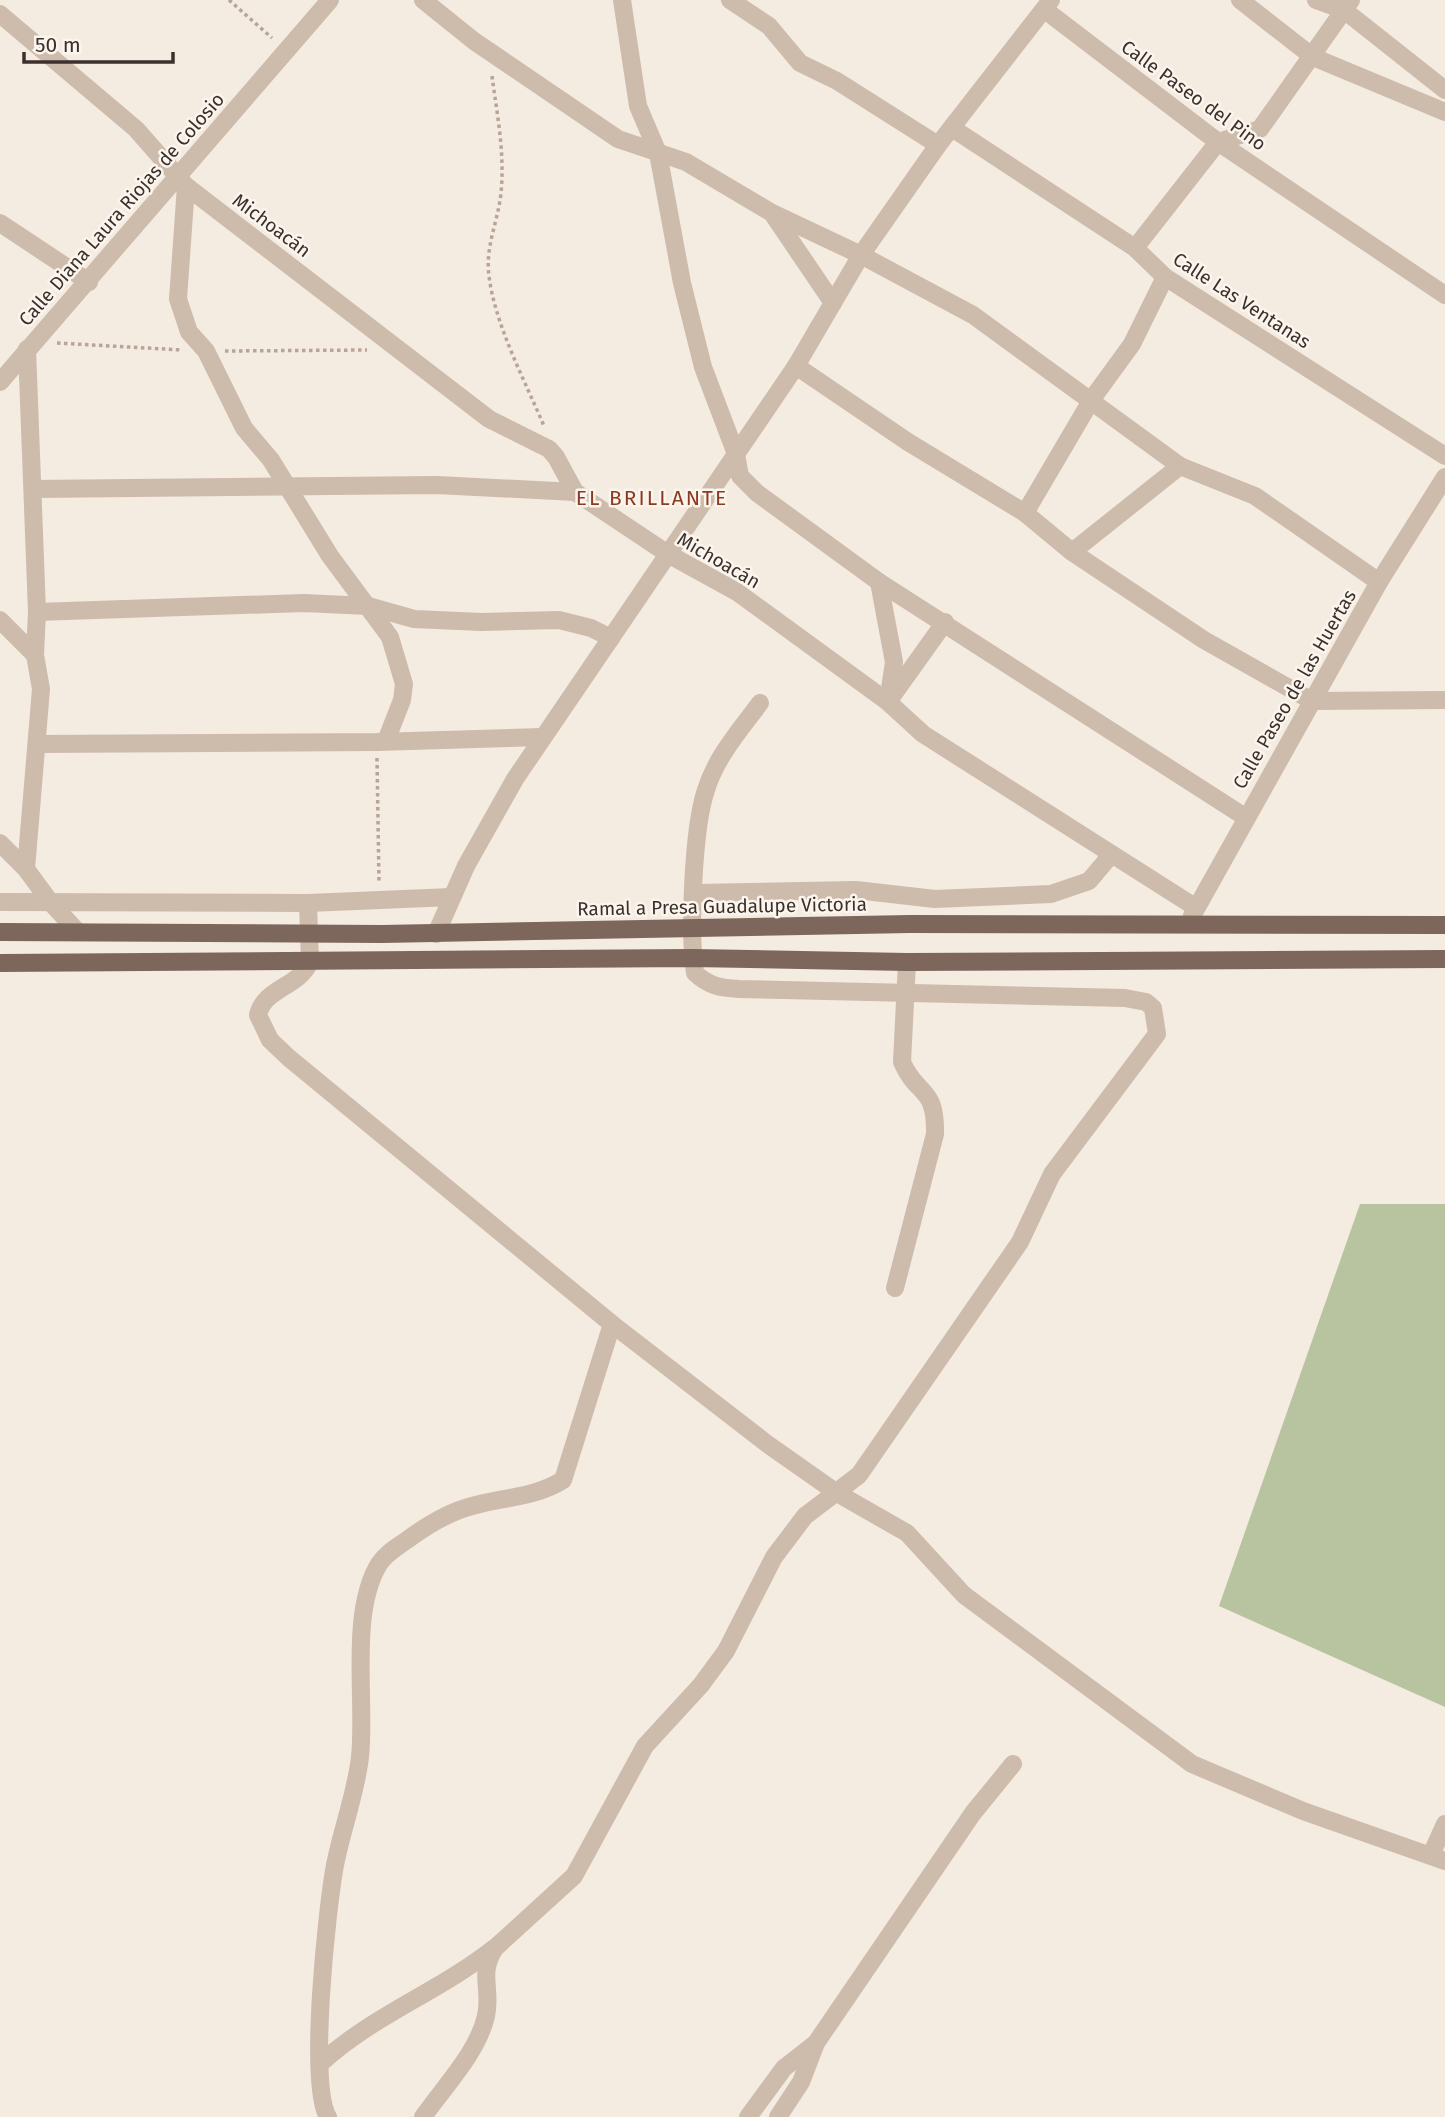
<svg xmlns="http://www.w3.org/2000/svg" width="1445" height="2117" font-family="'Fira Sans',sans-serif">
	<rect width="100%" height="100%" fill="#f4ebe1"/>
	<!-- green -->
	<path fill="#b8c4a0" d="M 1360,1204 L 1445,1204 L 1445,1707 L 1219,1606 Z"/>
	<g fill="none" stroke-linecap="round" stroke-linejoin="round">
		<!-- path -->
		<g stroke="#b9a596" stroke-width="3.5" stroke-dasharray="3.5 3.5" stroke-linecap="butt">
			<path d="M 229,0 L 272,38"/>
			<path d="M 492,76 C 497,114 505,153 501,193 C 498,222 485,246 489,276 C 495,325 525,381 544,426"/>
			<path d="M 57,343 L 182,350"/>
			<path d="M 225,351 L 367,350"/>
			<path d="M 377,758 L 379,883"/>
		</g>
		<!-- minor -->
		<g stroke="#cdbbac" stroke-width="18">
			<path d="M 423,0 L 474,41 L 618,139 L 686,162 L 772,213 L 861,255 L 973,315 L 1180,466 L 1255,496 L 1379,582"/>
			<path d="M 622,0 L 638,106 L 658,153 L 682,283 L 703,367 L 736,454 L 740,476 L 757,493 L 879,582 L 1245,817"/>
			<path d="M 730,0 L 769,26 L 800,63 L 837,81 L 938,145"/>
			<path d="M 1240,0 L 1313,57 L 1445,112"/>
			<path d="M 1316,0 L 1344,10 L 1445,90"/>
			<path d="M 1045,10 L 1218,142 L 1445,295"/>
			<path d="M 0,14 L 136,129 L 186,186 L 489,419 L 549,449 L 556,457 L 575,492 L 668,554 L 737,592 L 888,702 L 923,734 L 1195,907"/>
			<path d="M 952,128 L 1135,248 L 1165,277 L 1445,456"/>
			<path d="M 186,186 L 178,299 L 189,332 L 206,351 L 244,428 L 271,460 L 330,556 L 390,637 L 404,684 L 402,700 L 386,741"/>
			<path d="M 774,216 L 833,303"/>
			<path d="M 0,223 L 89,282"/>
			<path d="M 1135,248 L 1218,142 L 1260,129 L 1351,0"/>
			<path d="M 27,349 L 37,612"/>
			<path d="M 796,366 L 908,442 L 1025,513 L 1072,552 L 1204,640 L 1312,701 L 1445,700"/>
			<path d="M 0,382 L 330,0"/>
			<path d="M 33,489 L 437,485 L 575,492"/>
			<path d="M 1025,513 L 1092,399 L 1132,344 L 1165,277"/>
			<path d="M 1072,552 L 1180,466"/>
			<path d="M 879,582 L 894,662 L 888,702"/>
			<path d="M 0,620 L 35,655"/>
			<path d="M 890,699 L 945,622"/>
			<path d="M 37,744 L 377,742 L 543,737"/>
			<path d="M 0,843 L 26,869 L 51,903 L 77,931"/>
			<path d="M 26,869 L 41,689 L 35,655 L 37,612 L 304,603 L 368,606 L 414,619 L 481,622 L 559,620 L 591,628 L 611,638"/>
			<path d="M 695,893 L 856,890 L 935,899 L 1051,894 L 1089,881 L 1111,855"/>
			<path d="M 0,902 L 308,903 L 452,897"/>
			<path d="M 308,903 L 310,962 C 299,987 264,988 258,1015 L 270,1040 L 289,1058 L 612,1324 L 766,1443 L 837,1493 L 907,1533 L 964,1595 L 1192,1764 L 1303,1811 L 1445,1861"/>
			<path d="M 1192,916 L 1379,582 L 1445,477"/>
			<path d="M 436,934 L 466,866 L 515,779 L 796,366 L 861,255 L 938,145 L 1051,0"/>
			<path d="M 895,1288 L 935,1134 C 936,1085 917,1097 902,1062 L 907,962"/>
			<path d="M 1431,1855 L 1445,1824"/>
			<path d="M 321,2063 C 372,2016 438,1992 493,1949"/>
			<path d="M 328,2117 C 308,2085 327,1908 335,1865 C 342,1829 356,1793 360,1757 C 366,1701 349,1613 379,1564 C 386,1553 397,1547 407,1540 C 426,1526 449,1512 472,1506 C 503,1497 534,1498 563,1480 L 612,1324"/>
			<path d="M 423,2117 C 444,2087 478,2052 486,2016 C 492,1988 478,1974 495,1948 L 574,1876 L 645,1746 L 701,1685 L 726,1651 L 774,1557 L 805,1516 L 859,1475 L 1020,1242 L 1052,1174 L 1157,1034 L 1153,1008 L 1146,1002 L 1125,998 L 739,989 C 720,988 709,986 695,973 C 689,933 693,828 706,790 C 716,757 740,730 760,703"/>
			<path d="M 748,2117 L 784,2068 L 816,2043"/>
			<path d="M 778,2117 L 801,2082 L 816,2043 L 973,1813 L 1013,1764"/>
		</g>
		<!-- major -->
		<g stroke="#7d675c" stroke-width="18">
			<path d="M 0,932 L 382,934 L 910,924 L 1445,925"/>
			<path d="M 0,963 L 693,958 L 907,962 L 1445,959"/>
		</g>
	</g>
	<g text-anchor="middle" stroke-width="5" stroke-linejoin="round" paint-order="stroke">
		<!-- street labels -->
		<g font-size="19" fill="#3b302b" stroke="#fbf5ee">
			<text transform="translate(1194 95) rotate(36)" y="7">Calle Paseo del Pino</text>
			<text transform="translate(121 209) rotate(-49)" y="7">Calle Diana Laura Riojas de Colosio</text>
			<text transform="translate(272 225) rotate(37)" y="7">Michoacán</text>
			<text transform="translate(1242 300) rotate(33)" y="7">Calle Las Ventanas</text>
			<text transform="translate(719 560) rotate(30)" y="7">Michoacán</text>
			<text transform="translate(1294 689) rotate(-60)" y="7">Calle Paseo de las Huertas</text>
			<text transform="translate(722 906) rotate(-1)" y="7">Ramal a Presa Guadalupe Victoria</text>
		</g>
		<!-- neighbourhood labels -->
		<g font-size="21" letter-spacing="2" fill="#8c3b22" stroke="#fbf5ee">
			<text x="652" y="505">EL BRILLANTE</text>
		</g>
	</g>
	<!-- scale -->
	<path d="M24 52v10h149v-10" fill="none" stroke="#3b302b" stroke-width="3.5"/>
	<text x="35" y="52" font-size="21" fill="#3b302b" stroke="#fbf5ee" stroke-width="5" paint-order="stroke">50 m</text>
</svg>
